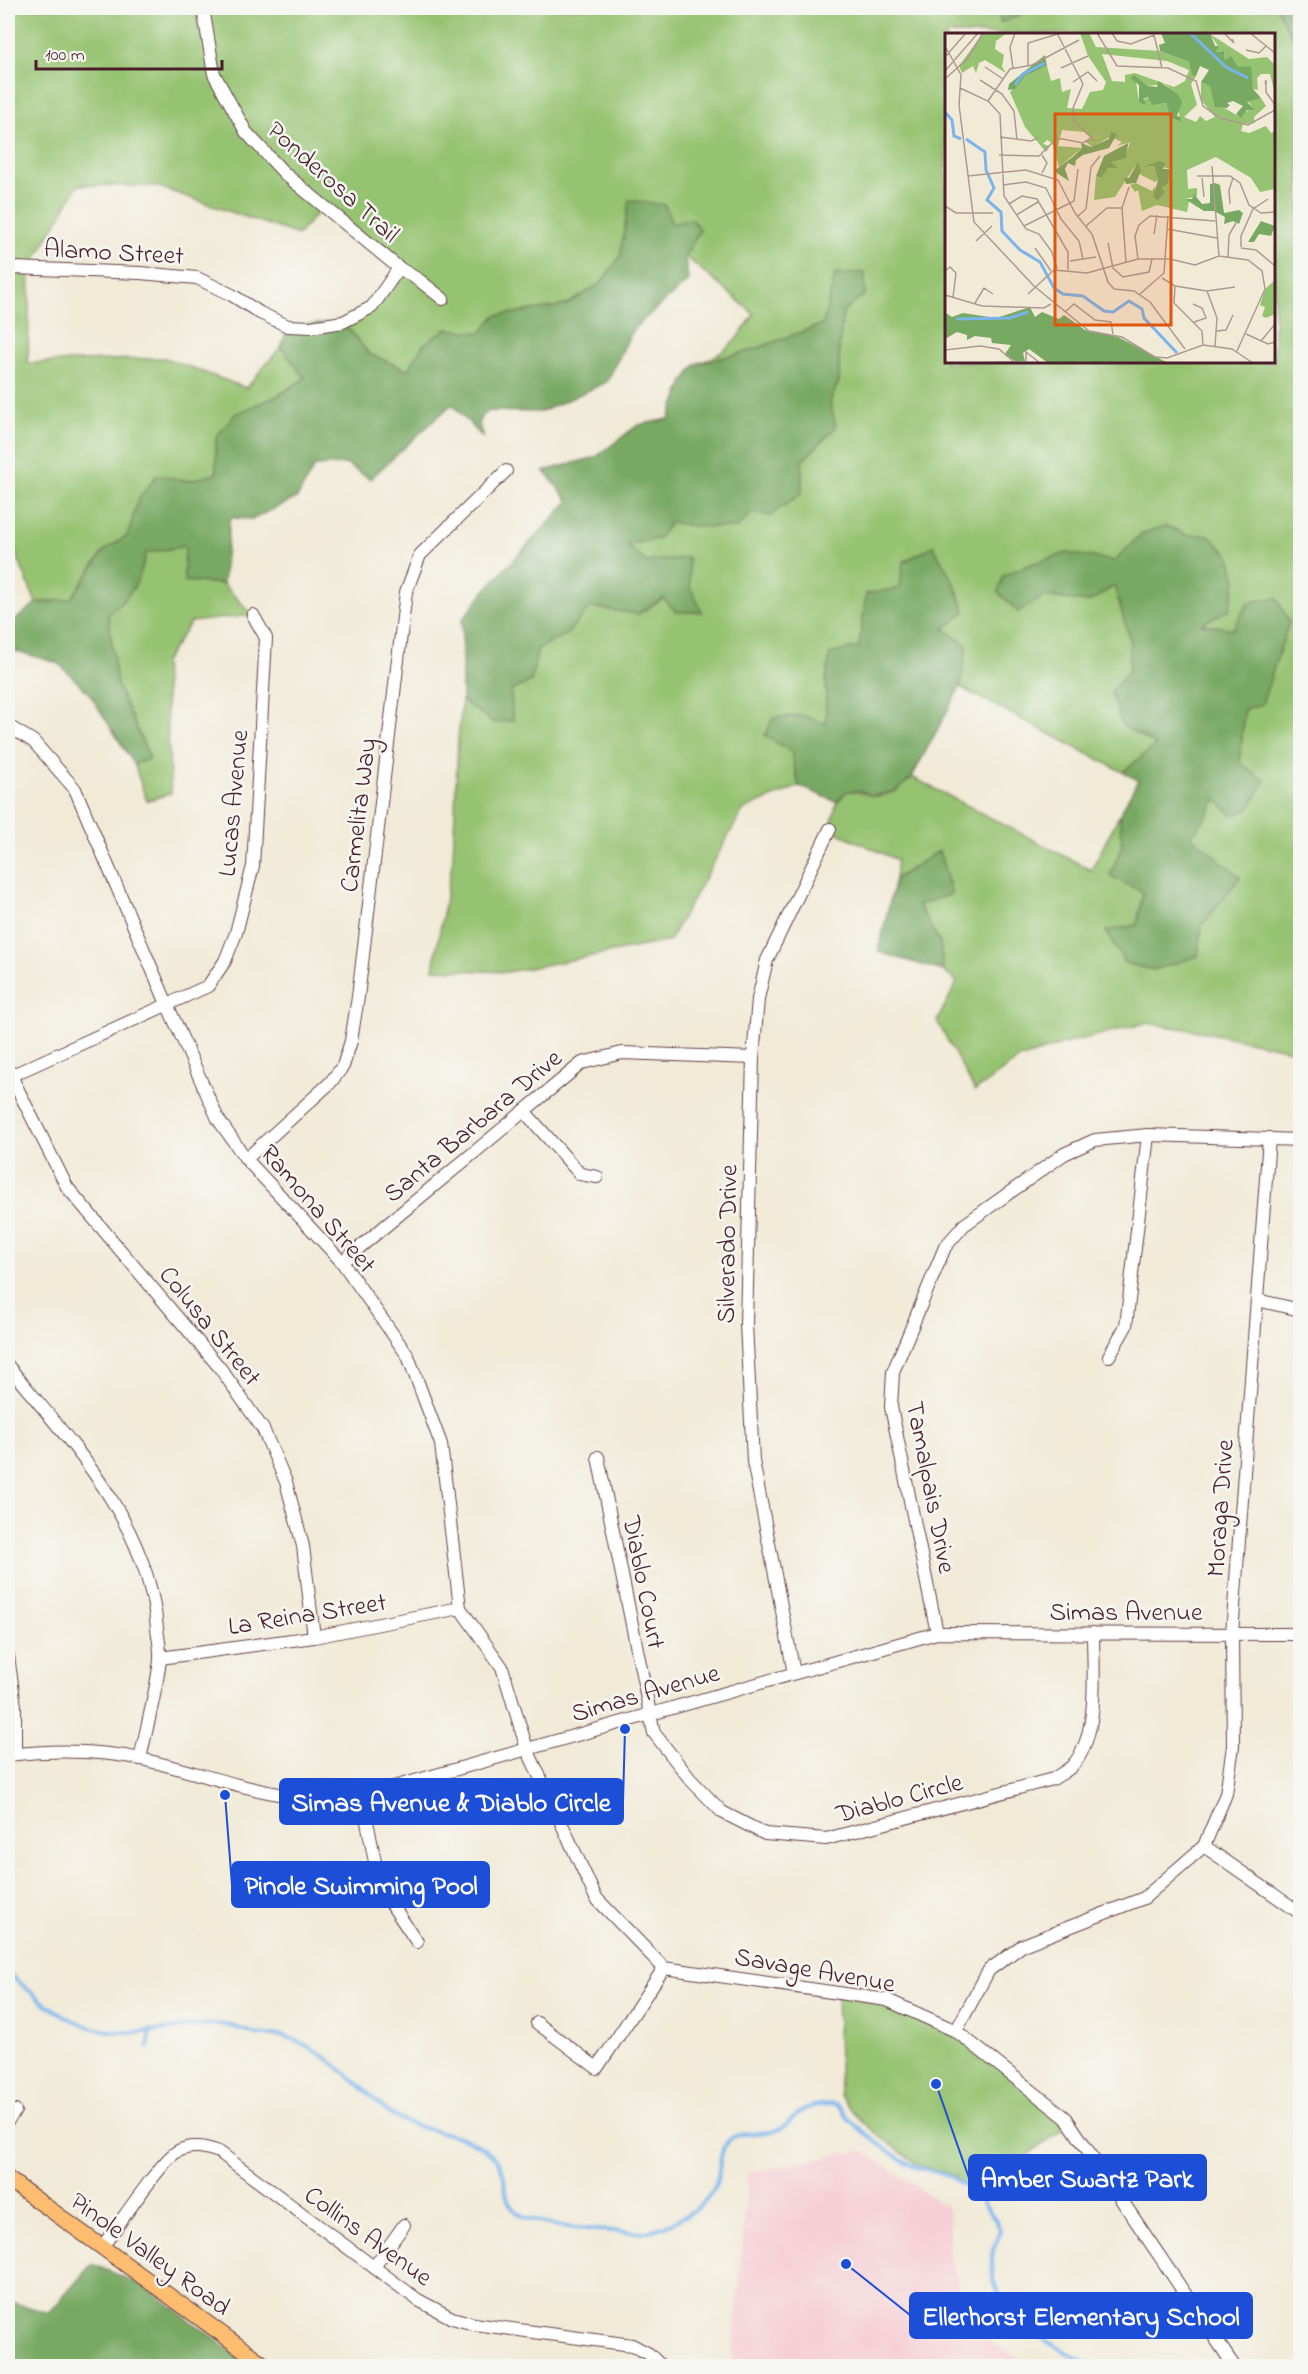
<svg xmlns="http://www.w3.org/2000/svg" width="1308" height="2374" font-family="'Indie Flower',sans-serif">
	<rect width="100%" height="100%" fill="#f6f6f2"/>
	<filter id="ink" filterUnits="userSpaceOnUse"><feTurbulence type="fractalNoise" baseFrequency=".0167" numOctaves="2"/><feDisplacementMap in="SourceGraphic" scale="12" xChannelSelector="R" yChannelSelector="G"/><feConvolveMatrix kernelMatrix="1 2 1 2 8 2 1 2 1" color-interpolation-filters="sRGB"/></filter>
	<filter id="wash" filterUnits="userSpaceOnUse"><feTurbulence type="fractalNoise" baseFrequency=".008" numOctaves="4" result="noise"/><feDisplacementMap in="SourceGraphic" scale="24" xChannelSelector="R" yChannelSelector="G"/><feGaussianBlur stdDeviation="1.35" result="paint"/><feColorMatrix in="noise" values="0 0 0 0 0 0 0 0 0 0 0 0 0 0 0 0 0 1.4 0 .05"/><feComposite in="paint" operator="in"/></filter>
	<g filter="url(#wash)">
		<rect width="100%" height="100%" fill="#f1ead7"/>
		<!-- built -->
		<path fill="#f6cfd6" d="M 862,2150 L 948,2208 L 950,2224 L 948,2250 L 957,2278 L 961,2326 L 1007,2351 L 1029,2366 L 732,2366 L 748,2173 Z"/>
		<!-- green -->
		<g fill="#96c371" stroke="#70714e" stroke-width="1.5" fill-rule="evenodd">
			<path d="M 8,8 L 1277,8 L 1287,29 L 1300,47 L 1300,1052 L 1206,1032 L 1146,1023 L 1070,1042 L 1019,1059 L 975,1091 L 937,1021 L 957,982 L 943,971 L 940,943 L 918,905 L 939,851 L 895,879 L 897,860 L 830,829 L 837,802 L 847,791 C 858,791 860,793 870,795 C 886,800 902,787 912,777 L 1091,870 L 1120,814 L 1122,846 L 1110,876 L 1143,892 L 1137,925 L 1106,931 L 1125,963 L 1154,970 L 1197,956 L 1202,925 L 1240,877 L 1191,836 L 1204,820 L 1217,798 L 1264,780 L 1240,763 L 1244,710 L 1277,657 L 1289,622 L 1249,602 L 1233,629 L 1200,624 L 1208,535 L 1188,535 L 1166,526 L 1141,534 L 1115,561 L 1067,553 L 1028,565 L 1003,576 L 1018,611 L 1045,596 L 1089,602 L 1114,585 L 1130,639 L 1129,671 L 1122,725 L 1156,745 L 1123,772 L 960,687 L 967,646 L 944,629 L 965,611 L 954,583 L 933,546 L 859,647 L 826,680 L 826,725 L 802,715 L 791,751 L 799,786 L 743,810 L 669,941 L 508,972 L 433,969 L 453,858 L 458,739 L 462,700 L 494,723 L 511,691 L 531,681 L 538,648 L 566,635 L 590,607 L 638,614 L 664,598 L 701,611 L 689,587 L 688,557 L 646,562 L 626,545 L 670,522 L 694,526 L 737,528 L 836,427 L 830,402 L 839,381 L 839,347 L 843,312 L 865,294 L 835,275 L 824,324 L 750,351 L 696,364 C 727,354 738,340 754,314 L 685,256 L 700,230 L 620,257 L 600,284 L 566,305 L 495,316 L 481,333 L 446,329 L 424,344 L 408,370 L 369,354 L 343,322 L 372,307 L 399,268 L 323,206 L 298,235 L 156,186 L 78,185 L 30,269 L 28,363 L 165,358 L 246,388 L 281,347 L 305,378 L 279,395 L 235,414 L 216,437 L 216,474 L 188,481 L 157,475 L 138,500 L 128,535 L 104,551 L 71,599 L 36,603 L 15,551 L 8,542 L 8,456 L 15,441 L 8,430 ZM 946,34 L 1274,34 L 1274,362 L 946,362 Z"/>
			<path d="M 186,546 L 184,581 L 223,584 L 253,615 L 191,622 L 164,662 L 171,793 L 147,801 L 134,764 L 150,758 L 117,685 L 108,614 C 132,596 139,582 146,553 Z"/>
			<path d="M 837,1993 L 900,2008 L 1007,2064 L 1041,2093 L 1068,2126 L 975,2192 L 952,2175 L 916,2164 L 861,2121 L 840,2096 Z"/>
		</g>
		<!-- forest -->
		<g fill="#78a963" stroke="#616447" stroke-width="1.5">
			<path d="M 998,8 L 1036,8 L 1000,23 Z"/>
			<path d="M 1277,8 L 1300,8 L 1300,47 L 1287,29 Z"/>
			<path d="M 629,200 L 665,205 L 672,224 L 692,219 L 700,230 L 685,256 L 688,281 L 633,329 L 607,382 L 541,412 L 489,411 L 481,417 L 479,424 L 483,438 L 452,404 L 370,479 L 346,464 L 315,466 L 297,498 L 253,519 L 230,518 L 223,584 L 184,581 L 185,546 L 146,553 C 139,582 132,596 108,614 L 117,685 L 150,759 L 134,764 L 89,693 L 58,663 L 8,649 L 8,626 L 36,603 L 71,599 L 104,551 L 128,535 L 138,500 L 157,475 L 188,481 L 216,474 L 216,437 L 235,414 L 279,395 L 305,378 L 281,347 L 288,326 L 343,322 L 369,354 L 407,370 L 424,344 L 446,329 L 481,333 L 495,316 L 566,305 L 600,284 L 620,257 Z"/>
			<path d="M 865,272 L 865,294 L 843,312 L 839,347 L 839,381 L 830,402 L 836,427 L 802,461 L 802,493 L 770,516 L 751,513 L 737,528 L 694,526 L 671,522 L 658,539 L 627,545 L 646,562 L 688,557 L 690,587 L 702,612 L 676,612 L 663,598 L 638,614 L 590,607 L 566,635 L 538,648 L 531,681 L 511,691 L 513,720 L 494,723 L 462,700 L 462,620 L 487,588 L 569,501 L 544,471 L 596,457 L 638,425 L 669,419 L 684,381 L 696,364 L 750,351 L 823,324 L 835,275 Z"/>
			<path d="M 1166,526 L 1188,535 L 1208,535 L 1230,556 L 1236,580 L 1229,610 L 1201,624 L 1233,629 L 1249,602 L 1277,598 L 1289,622 L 1262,704 L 1244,710 L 1240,763 L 1265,781 L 1248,810 L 1232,815 L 1216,799 L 1204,820 L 1191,836 L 1240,877 L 1202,925 L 1198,956 L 1154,970 L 1125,963 L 1106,931 L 1137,925 L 1143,892 L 1110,876 L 1122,846 L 1120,814 L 1138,780 L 1123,772 L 1156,745 L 1122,725 L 1111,692 L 1129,671 L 1130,639 L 1114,586 L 1089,602 L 1045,596 L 1018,612 L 998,592 L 1003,576 L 1028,565 L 1067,553 L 1115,561 L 1141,534 Z"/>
			<path d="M 933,546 L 954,583 L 965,612 L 944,629 L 967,646 L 960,687 L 912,777 L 896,791 L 872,796 L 861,791 L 847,791 L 837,802 L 799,786 L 791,751 L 765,736 L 773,718 L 802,715 L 826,724 L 826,680 L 830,654 L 859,647 L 866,594 L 900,588 L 903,562 Z"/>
			<path d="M 939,851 L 952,894 L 918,905 L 940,943 L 943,971 L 878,952 L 895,879 Z"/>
			<path d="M 92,2264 L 144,2286 L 251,2366 L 8,2366 L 8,2301 L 49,2313 Z"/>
		</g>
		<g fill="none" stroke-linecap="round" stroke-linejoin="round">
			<!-- stream -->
			<g stroke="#7ab4eb" stroke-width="4">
				<path d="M 8,1973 C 31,1992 53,2013 82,2024 C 122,2041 171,2027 212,2024 C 229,2023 241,2030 256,2034 C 265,2036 274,2034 283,2036 C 314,2044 343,2071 366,2091 C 374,2098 381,2107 389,2113 C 422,2136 469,2128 496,2160 C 511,2177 498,2202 521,2215 C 548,2230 610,2230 642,2233 C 669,2227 708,2209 717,2181 C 720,2170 719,2155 725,2145 C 735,2127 764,2137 780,2129 C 793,2122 796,2110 813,2106 C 819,2105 830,2103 836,2105 C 843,2107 845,2116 851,2121 C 866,2135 884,2147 901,2160 C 916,2170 933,2170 948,2176 C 959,2181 974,2192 981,2200 C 985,2205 1001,2226 1000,2231 C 1000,2239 993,2244 992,2256 C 989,2320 1045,2339 1091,2366"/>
				<path d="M 148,2047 L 151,2030"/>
			</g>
		</g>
	</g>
	<g filter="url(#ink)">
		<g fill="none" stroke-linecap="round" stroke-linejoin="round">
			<defs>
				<g id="minor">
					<path d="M 203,8 L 214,74 L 246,132 L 285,174 L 399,268 L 419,280 L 443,299"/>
					<path d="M 8,271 L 14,268 L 140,273 L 197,278 L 232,295 L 260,313 L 288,326 L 311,327 L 343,322 L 372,307 L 399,268"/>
					<path d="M 8,726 L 33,741 L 75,789 L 167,1004 L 218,1119 L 246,1159 L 342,1262 L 408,1356 L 441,1444 L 460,1608 L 502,1667 L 527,1749 L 596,1898 L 664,1968 L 887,2000 L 956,2031 L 1066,2118 L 1234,2366"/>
					<path d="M 8,1070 L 67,1187 L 220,1368 L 263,1429 L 286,1482 L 303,1546 L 314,1637"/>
					<path d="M 8,1077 L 208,986 L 225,961 L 236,933 L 253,866 L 266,638 L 253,615"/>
					<path d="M 525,1112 L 580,1174 L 597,1177"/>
					<path d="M 246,1159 L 330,1083 L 343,1066 L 351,1041 L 358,997 L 406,592 L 420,555 L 506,471"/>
					<path d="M 342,1262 L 582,1063 L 622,1053 L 753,1058"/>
					<path d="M 1257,1300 L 1300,1310"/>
					<path d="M 1109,1356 L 1126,1326 L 1148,1135"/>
					<path d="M 8,1366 C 72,1444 148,1522 157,1628 C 158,1638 161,1650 160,1660 C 156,1693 147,1726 140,1759"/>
					<path d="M 598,1457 L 654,1733 L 690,1779 L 722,1812 L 765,1834 L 826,1839 L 1053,1779 C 1059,1775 1067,1771 1072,1766 C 1100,1736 1093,1671 1093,1633"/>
					<path d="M 937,1633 L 891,1407 L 893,1372 L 945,1247 L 964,1225 L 1064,1154 L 1095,1140 L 1148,1135 L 1300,1140"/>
					<path d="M 8,1656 L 15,1706 L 15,1754"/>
					<path d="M 160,1658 L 314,1637 L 460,1608"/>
					<path d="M 794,1673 L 753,1461 L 746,1324 L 753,1058 L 758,999 L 767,960 L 830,829"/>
					<path d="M 8,1755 C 50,1750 98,1750 141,1759 C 217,1776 280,1807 362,1796 L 937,1633 L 1294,1634 L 1300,1636"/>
					<path d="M 362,1796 L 376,1867 L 384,1893 L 417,1942"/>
					<path d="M 1204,1846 L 1300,1913"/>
					<path d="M 537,2023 L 597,2068 L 664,1968"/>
					<path d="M 956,2031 L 989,1970 L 1023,1945 L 1144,1898 L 1204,1846 L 1226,1794 L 1233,1746 L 1232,1634 L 1269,1138"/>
					<path d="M 8,2120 L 15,2111"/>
					<path d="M 102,2247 C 116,2229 162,2159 178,2151 C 192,2144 205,2147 219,2152 L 418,2300 L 452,2318 L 474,2324 L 632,2345 L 649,2354 L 661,2366"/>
					<path d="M 374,2267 L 404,2225"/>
				</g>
				<path id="major" d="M 8,2179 L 266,2366"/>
			</defs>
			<!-- minor casing -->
			<use href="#minor" stroke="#633d45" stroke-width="14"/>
			<!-- major casing -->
			<use href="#major" stroke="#633d45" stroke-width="17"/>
			<!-- minor -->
			<use href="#minor" stroke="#fff" stroke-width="12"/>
			<!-- major -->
			<use href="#major" stroke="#fcbd6f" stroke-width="15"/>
		</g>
	</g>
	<g text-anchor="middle" stroke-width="5" stroke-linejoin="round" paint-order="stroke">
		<!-- street labels -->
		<g font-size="26" fill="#4a1f2b" stroke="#f6f6f2">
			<text transform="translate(334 181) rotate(42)" y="9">Ponderosa Trail</text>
			<text transform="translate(114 251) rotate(3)" y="9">Alamo Street</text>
			<text transform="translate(232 803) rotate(-85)" y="9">Lucas Avenue</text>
			<text transform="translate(357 815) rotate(-83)" y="9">Carmelita Way</text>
			<text transform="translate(472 1125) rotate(-40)" y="9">Santa Barbara Drive</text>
			<text transform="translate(319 1208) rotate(49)" y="9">Ramona Street</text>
			<text transform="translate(726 1244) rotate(-89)" y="9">Silverado Drive</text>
			<text transform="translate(211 1325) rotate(51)" y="9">Colusa Street</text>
			<text transform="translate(932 1487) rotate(79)" y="9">Tamalpais Drive</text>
			<text transform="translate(1219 1508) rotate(-86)" y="9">Moraga Drive</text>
			<text transform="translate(645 1582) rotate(79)" y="9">Diablo Court</text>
			<text x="1126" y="1620">Simas Avenue</text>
			<text transform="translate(307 1613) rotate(-9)" y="9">La Reina Street</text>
			<text transform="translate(645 1692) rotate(-16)" y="9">Simas Avenue</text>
			<text transform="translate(899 1797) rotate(-15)" y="9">Diablo Circle</text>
			<text transform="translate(815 1969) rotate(10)" y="9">Savage Avenue</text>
			<text transform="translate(369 2235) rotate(36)" y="9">Collins Avenue</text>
			<text transform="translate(151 2253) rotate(36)" y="9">Pinole Valley Road</text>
		</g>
	</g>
	<!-- overview -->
	<g transform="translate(945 33)">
		<rect width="330" height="330" fill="#f1ead7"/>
		<path d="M 38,0 L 62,0 L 51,8 L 50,16 L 59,22 L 57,34 L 61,40 L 40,27 L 34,30 L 31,40 L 28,33 L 17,40 L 14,33 ZM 135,0 L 144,0 L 151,14 L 215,18 L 244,29 L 251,43 L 246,51 L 252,72 L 239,84 L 251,89 L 255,83 L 261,88 L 270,84 L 256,67 L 256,49 L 266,53 L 272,74 L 276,73 L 293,83 L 308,75 L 302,67 L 316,65 L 321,73 L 309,84 L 310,90 L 298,91 L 296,98 L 304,100 L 321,93 L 326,100 L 330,98 L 330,156 L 315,159 L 306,145 L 271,124 L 242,137 L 243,156 L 252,155 L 252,163 L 240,166 L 244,168 L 242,179 L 212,172 L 197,178 L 193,157 L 190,159 L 185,152 L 191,150 L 207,158 L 210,153 L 210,166 L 225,136 L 209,131 L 203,134 L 209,133 L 213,147 L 210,149 L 196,142 L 190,133 L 170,164 L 149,167 L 151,143 L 154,145 L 163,135 L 172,135 L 166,129 L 181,122 L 185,109 L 172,113 L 177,109 L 165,104 L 147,114 L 141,109 L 146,105 L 139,99 L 117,97 L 113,113 L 137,115 L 114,134 L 107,110 L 102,107 L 98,111 L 105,113 L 101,119 L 80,94 L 65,59 L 80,43 L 102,33 L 106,48 L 115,45 L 117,59 L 126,56 L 122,75 L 137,76 L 145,59 L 158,57 L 161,49 L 143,23 ZM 157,21 L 222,28 L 244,37 L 240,48 L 229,54 L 190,40 L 180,42 L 180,49 L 167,48 ZM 194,46 L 203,53 L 219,51 L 232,60 L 235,89 L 225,84 L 221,70 L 213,71 L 204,64 L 194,69 L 191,48 ZM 265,1 L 304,26 L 322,24 L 330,32 L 330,61 L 325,41 L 316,41 L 312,45 L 313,57 L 308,56 L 305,34 L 293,34 L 280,28 L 279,18 L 271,19 L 273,13 ZM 330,247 L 330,281 L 321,285 L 317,283 L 320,274 L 315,272 L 320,256 Z" fill="#96c371" fill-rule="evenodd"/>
		<path d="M 216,0 L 265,0 L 270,13 L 274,13 L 271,19 L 279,18 L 280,27 L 286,23 L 293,34 L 306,33 L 308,56 L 316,65 L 302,69 L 310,77 L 302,77 L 296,85 L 291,81 L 298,73 L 288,68 L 282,70 L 285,72 L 282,75 L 270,74 L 265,53 L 256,49 L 264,37 L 255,33 L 251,43 L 247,42 L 244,29 L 215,18 L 214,12 L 220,10 ZM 100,22 L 102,33 L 80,43 L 70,56 L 63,57 L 64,51 ZM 189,42 L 203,53 L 212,54 L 213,48 L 232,60 L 237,69 L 232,83 L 236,84 L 235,89 L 225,84 L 221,70 L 207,72 L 203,64 L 198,66 L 201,70 L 199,72 L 194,69 L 194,52 L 185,45 ZM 166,99 L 172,101 L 164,115 L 138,122 L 131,127 L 130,133 L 123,130 L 120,136 L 124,148 L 109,138 L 129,123 L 137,115 L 136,110 L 146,114 L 164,106 ZM 184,105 L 181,125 L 166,129 L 173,135 L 163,135 L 156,145 L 151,143 L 159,123 L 183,110 ZM 214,128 L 220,130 L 218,136 L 225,136 L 223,150 L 216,155 L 220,159 L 213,167 L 208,164 L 213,147 L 209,133 L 199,134 ZM 193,129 L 196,138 L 191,150 L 181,151 L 179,145 L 184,145 ZM 270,150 L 275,152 L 279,180 L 294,177 L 298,180 L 294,191 L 288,188 L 279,191 L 280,184 L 269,178 L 259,178 L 240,166 L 247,166 L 249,161 L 257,171 L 265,170 L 265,151 ZM 316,188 L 330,193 L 326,203 L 314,201 L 309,209 L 303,209 ZM 85,274 L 90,284 L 97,279 L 114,286 L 119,282 L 140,297 L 173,304 L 223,330 L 103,330 L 84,316 L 78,320 L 80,328 L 71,329 L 60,321 L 66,312 L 47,310 L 46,305 L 30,303 L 22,307 L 22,302 L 12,299 L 0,306 L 1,280 L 7,284 L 18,280 L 51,285 Z" fill="#78a963"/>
		<path fill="none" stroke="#7ab4eb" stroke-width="3" d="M 245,0 L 281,34 L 303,45M 70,52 L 78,41 L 100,30M 0,79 L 7,87 L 9,103 L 16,106M 21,106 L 40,119 L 41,137 L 49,155 L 42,167 L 56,179 L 57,198 L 75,217 L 95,229 L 109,255 L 118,261 L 138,263 L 159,278 L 168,279 L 184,268 L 197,276 L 199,285 L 232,320M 11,286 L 65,285 L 83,279"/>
		<path fill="none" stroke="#ae9992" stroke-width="1.5" d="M 112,0 L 138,51 L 128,75 L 129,88 L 150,108M 152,0 L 172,33 L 223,35 L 251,48 L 258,73 L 275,85 L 303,92 L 330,77M 167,0 L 172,8 L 186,11 L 209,2M 279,0 L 289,10 L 287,6M 305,0 L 330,20M 209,2 L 217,35M 0,13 L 16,42 L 14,72 L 29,189 L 89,253 L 144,298 L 177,304 L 210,324 L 222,325 L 258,312 L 287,316 L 308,330M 305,18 L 301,17 L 314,20 L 321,13M 0,24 L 21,0M 83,33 L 83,10 L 116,0M 40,34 L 58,46M 68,35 L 65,14 L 70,0M 116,35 L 143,23M 0,38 L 33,0M 0,46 L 23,25 L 38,0M 35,47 L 57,61 L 69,78 L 72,107M 128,49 L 143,39 L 152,48M 320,51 L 321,47 L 321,59 L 330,72M 15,55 L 43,68 L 55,81 L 59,163 L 81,196 L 94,201 L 107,219 L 112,236M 43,68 L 65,36 L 87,32 L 134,7M 55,104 L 86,108 L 93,105M 54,122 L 94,123 L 112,105 L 138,110 L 146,105M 267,133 L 274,223M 97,140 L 102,130 L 97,122M 23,143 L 81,137 L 113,147 L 130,180 L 147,201 L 163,249 L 169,256 L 189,258 L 205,269 L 240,316M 252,143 L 285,143 L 295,150 L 304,172 L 316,180 L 330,179M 257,145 L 259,164M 58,152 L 81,149 L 101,155 L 116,186 L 134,208 L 138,226M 64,171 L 77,163 L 92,166 L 123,219 L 123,237M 285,171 L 284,157 L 288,145M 0,173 L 11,180 L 48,180M 71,182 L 93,169M 132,184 L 141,176 L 146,134 L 155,123M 79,193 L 129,168 L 133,136M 141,193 L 162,175 L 177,175M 222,196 L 272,205M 209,201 L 212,182M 31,208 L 47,193M 163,210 L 168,235 L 178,244 L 204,239 L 207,226M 296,214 L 296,203 L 308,176 L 323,166M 90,215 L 106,238M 296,215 L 311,217 L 329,232M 283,224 L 284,202 L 291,190M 193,226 L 190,203 L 194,192 L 205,183 L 270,188M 125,228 L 151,224M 181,229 L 177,175 L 184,154M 0,238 L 5,234 L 11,240 L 8,264M 217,245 L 230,253 L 262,258 L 290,254M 230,253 L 229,270 L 257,298 L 258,312M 262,258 L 272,285 L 270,313M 83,261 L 109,237 L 142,240 L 193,226 L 225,226 L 250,232 L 274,223 L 303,227 L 317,238 L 320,256 L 292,318M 195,261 L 219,240 L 223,183M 0,262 L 37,273 L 99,275 L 106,271M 30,270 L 39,255 L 48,261M 248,271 L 257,275 L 261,285 L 249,289M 120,279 L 129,271 L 150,287 L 166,289 L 168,301M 272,298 L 281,297 L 288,282M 301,301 L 323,311 L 330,309M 316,308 L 330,291M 0,317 L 35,313 L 54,316 L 70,330M 26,330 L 69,329M 78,330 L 81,329 L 81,319 L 95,330"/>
		<path fill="#e0560e" fill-opacity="0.15" stroke="#e0560e" stroke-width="3" d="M 110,81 L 226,81 L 226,292 L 110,292 Z"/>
		<rect width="330" height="330" fill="none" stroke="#4a1f2b" stroke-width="3"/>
	</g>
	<!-- callouts -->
	<path fill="none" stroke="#1d4ed8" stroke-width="2" d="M625 1729L623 1802M225 1795L232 1885M936 2084L969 2178M846 2264L910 2315"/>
	<g fill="#1d4ed8" stroke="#f6f6f2" stroke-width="2">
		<circle cx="625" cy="1729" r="6"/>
		<circle cx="225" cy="1795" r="6"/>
		<circle cx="936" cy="2084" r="6"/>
		<circle cx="846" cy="2264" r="6"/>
	</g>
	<g fill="#1d4ed8" stroke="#1d4ed8" stroke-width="2">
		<rect x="280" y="1779" width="343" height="45" rx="6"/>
		<rect x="232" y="1862" width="257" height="45" rx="6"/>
		<rect x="969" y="2155" width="237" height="45" rx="6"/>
		<rect x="910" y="2293" width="342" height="45" rx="6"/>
	</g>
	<g font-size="27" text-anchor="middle" font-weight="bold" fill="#fff">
		<text x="451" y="1811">Simas Avenue &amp; Diablo Circle</text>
		<text x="361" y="1894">Pinole Swimming Pool</text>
		<text x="1087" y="2187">Amber Swartz Park</text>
		<text x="1081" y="2325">Ellerhorst Elementary School</text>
	</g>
	<!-- margin -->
	<rect width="1308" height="2374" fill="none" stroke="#f6f6f2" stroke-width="30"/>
	<!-- scale -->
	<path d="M36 60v9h186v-9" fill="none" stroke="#4a1f2b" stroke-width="3"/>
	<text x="45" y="60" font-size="18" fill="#4a1f2b" stroke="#f6f6f2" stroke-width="4.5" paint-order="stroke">100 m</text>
</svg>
